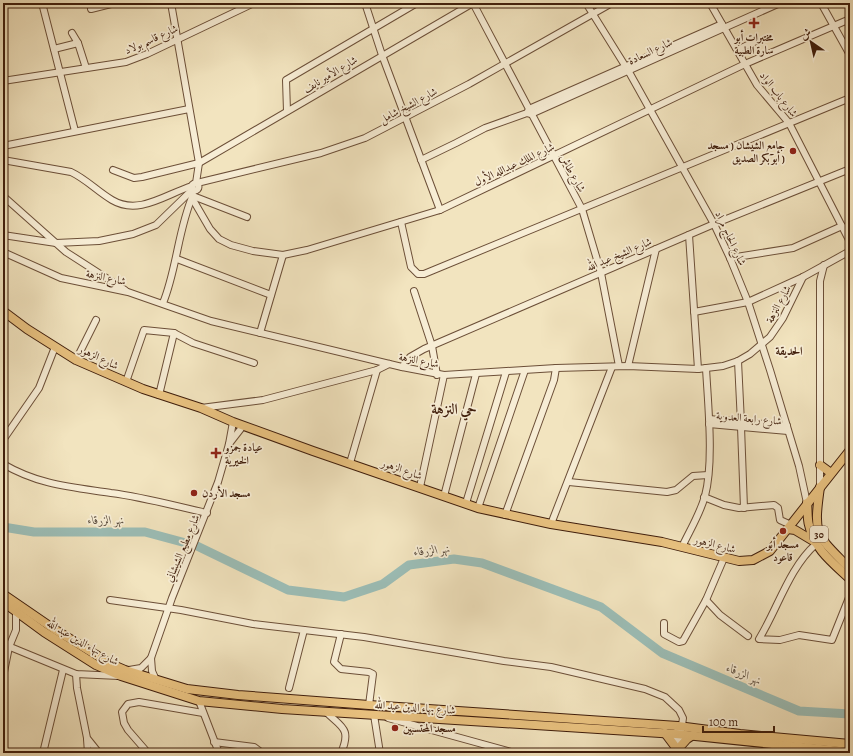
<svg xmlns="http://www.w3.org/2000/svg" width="853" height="756" font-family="Alegreya,Amiri,serif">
	<rect width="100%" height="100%" fill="#f2e4bf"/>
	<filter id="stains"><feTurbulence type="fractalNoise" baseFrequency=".005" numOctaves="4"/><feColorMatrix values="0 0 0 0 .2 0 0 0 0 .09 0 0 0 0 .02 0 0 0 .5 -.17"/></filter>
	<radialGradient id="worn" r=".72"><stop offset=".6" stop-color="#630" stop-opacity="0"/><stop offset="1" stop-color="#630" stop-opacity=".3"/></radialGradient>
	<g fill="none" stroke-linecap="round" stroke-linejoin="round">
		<!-- river -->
		<path stroke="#9cbeb7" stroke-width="9" d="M 3,527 L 34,532 L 145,532 L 197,546 L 288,590 L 344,597 L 383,584 L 409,565 L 454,559 L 482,563 L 601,607 L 662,653 L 799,711 L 850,714"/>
		<defs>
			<g id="minor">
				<path d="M 42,3 L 75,131"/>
				<path d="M 171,3 L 199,163 L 196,183"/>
				<path d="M 365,3 L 382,55 L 440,210"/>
				<path d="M 473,3 L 582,209 L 601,273 L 619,366"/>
				<path d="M 586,3 L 629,72 L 714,224 L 730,258 L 748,302 L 770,370 L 799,466 L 807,503"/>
				<path d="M 710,3 L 757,85 L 789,123 L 850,242"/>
				<path d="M 821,3 L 850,55"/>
				<path d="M 91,9 L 115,3"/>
				<path d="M 72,33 L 78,43 L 86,68"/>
				<path d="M 54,49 L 78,43"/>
				<path d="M 737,50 L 756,41"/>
				<path d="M 3,81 L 126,62 L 147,54 L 254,3"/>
				<path d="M 287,111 L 286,80 L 417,3"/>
				<path d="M 528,111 L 529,109 L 722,24"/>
				<path d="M 3,146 L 189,109"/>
				<path d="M 3,160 L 71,172 C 86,179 97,191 112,200 C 139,216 166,194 192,186"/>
				<path d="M 421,160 L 456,143 L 485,128 L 527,113 L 531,114 L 780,3"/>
				<path d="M 113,170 L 134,178 L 142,177 L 199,163 L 473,3"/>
				<path d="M 197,183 L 321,153 L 365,138 L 469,84 L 612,3"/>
				<circle cx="195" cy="187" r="3.5"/>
				<path d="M 3,196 L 66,252 L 125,290"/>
				<path d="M 193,196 L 247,217"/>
				<path d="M 192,198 L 210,229 L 219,239 L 231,245 L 253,251 L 283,255 L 307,250 L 440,210 L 745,64 L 850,19"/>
				<path d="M 401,222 L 411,267 L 418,274 L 424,274 L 850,98"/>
				<path d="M 3,235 L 56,243 L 99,241 L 133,234 L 156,225 L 193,189"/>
				<path d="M 689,235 L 698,369"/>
				<path d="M 3,252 L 61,278 L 128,292 L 211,321 L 402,367 L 444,375 L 556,368 L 628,366 L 698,369 L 723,366 L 738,361 L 750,354 L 770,337 L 783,318 L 803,277"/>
				<path d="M 730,258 L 793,248 L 842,226"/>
				<path d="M 177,259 L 271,295"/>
				<path d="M 414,291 L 432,346 L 437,375"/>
				<path d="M 163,303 C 177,269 178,229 193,195"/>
				<path d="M 694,312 L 748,302 L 803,277 L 850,251"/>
				<path d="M 260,333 L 283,255"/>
				<path d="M 76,360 L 96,320"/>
				<path d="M 738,361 L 741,423"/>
				<path d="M 628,366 L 656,249"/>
				<path d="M 402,367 L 410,357 L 424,349 L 714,224 L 850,169"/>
				<path d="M 126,382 L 144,330 L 174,333 L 193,343 L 254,363"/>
				<path d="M 159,395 L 174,333"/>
				<path d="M 201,408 L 263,400 L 377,370 L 389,364"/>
				<path d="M 709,419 L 787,426"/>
				<path d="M 709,424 L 788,431"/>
				<path d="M 741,427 L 744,508"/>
				<path d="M 3,440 L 39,388 L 55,347"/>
				<path d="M 229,444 L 243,426"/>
				<path d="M 350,463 L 377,370"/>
				<path d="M 3,464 C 39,485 71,487 111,493 C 143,497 175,506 207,513"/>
				<path d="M 569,482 L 667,492 L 676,490 L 693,476 L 708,475"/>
				<path d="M 420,487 L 444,375"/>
				<path d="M 820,487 L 820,281 L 824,265"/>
				<path d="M 444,496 L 476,374"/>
				<path d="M 704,497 L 724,505 L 739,508 L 774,505 L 778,508 L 780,520 L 791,525"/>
				<path d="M 466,503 L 506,372"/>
				<path d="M 478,508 L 525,370"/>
				<path d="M 505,515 L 554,380 L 556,368"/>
				<path d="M 551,524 L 612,367"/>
				<path d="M 816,544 C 789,568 778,608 759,639 L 780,640 L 799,635 L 832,640 L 850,595"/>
				<path d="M 682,547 C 690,530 700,514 705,496 C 714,462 708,405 706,368"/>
				<path d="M 110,600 L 181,610 L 253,624 L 364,637 L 504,661 L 551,667 L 645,689 L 665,697 L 679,710 L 683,718 L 678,753"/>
				<path d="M 706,600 L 720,615 L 748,636"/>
				<path d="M 664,623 L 664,634 L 679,642 L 683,641 L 706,600 L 724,558"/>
				<path d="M 341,634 L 334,662 L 341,669 L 369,672 L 373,674 L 369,705"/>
				<path d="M 3,644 L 76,674 L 119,676"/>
				<path d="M 129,670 L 141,668 L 151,658"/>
				<path d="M 76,674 L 77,688 L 87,738 L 99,753"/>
				<path d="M 3,677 L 9,647 L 16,630 L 16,611"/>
				<path d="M 156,680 L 152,671 L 151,658 L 172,598 L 218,482 L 229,444 L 233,422"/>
				<path d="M 289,688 L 304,630"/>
				<path d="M 199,701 L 219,753"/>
				<path d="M 326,712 C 341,727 352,728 341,753"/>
				<path d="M 374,715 L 380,753"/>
				<path d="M 388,718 L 515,753"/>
				<path d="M 87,739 L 88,753"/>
				<path d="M 214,742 L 254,747 L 262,753"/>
				<path d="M 43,753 L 63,670"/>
				<path d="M 148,753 L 128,730 L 124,723 L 122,712 L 128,704 L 139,702 L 203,713"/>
				<path d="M 674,753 L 677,731"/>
			</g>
			<g id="major">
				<path d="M 3,311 L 27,329 L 76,360 L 143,389 L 201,408 L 233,422 L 313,451 L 478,508 L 551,524 L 662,542 L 739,561 L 753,560 L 770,551 L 850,450"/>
				<path d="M 820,465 L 831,473"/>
				<path d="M 820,487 C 813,537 816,534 850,569"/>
				<path d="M 807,503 C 808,510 807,518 809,525 C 814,549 833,563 850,579"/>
				<path d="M 788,529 L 795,530 L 815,542"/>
				<path d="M 3,594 L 54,629 L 111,664 L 125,670 L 187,689 L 238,695 L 369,705 L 678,726 L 740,734 L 850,744"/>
				<path d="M 3,602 L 44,632 L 96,665 L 121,676 L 199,701 L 282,709 L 676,734 L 850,752"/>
				<path d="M 665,733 L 674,745"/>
				<path d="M 678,749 L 687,739 L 693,735"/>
			</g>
		</defs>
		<!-- minor casing -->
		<use href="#minor" stroke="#6c4f38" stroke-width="8"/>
		<!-- major casing -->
		<use href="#major" stroke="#3f1d0b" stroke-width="10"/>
		<!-- minor -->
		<use href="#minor" stroke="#f7edd5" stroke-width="6"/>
		<!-- major -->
		<use href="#major" stroke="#e9c280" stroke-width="8"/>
	</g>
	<!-- markers -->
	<g fill="#8f2418" stroke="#f7edd5" stroke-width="1.5">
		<path d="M752 17h4v4h4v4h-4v4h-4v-4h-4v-4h4z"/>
		<circle cx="793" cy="151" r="4"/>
		<path d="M214 447h4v4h4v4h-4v4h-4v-4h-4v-4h4z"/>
		<circle cx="194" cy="493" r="4"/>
		<circle cx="783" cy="531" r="4"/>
		<circle cx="395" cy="728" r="4"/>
	</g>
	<g text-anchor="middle" stroke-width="3.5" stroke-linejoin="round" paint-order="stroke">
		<!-- shield labels -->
		<rect fill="#f7edd5" stroke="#765b48" stroke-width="1" x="810" y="526" width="18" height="16" rx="3"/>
		<g font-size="10" font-weight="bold" fill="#3f1d0b">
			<text x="819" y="538">30</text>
		</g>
		<!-- poi labels -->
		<g font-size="11" font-weight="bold" fill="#3f1d0b" stroke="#f7edd5" text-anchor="start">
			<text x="754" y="41" text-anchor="middle">مختبرات أبو<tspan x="754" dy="13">سارة الطبية</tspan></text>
			<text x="785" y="149" text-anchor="end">جامع الشيشان ( مسجد<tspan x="785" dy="13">أبو بكر الصديق )</tspan></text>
			<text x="225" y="451">عيادة جمزو<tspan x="225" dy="13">الخيرية</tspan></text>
			<text x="202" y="497">مسجد الأردن</text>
			<text x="783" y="548" text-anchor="middle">مسجد أبو<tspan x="783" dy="13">قاعود</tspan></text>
			<text x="403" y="732">مسجد المحتسبين</text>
		</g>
		<!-- street labels -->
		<g font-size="11" fill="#3f1d0b" stroke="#f7edd5">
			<text transform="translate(151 39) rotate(-24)" y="4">شارع قاسم بولاد</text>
			<text transform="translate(650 51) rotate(-25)" y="4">شارع السعادة</text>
			<text transform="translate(330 74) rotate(-31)" y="4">شارع الأمير نايف</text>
			<text transform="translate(779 94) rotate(52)" y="4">شارع باب الواد</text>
			<text transform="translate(408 105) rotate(-28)" y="4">شارع الشيخ شامل</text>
			<text transform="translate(514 164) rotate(-25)" y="4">شارع الملك عبدالله الأول</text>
			<text transform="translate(573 173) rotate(61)" y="4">شارع طاش</text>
			<text transform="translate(731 238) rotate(65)" y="4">شارع الحاج مراد</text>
			<text transform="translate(619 254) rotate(-23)" y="4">شارع الشيخ عبد الله</text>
			<text transform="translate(106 277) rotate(12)" y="4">شارع النزهة</text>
			<text transform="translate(778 304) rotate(-62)" y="4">شارع النزهة</text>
			<text transform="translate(99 357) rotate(25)" y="4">شارع الزهور</text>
			<text transform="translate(419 360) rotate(11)" y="4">شارع النزهة</text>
			<text transform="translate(749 418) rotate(5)" y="4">شارع رابعة العدوية</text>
			<text transform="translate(402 469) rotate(19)" y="4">شارع الزهور</text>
			<text transform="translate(715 544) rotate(14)" y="4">شارع الزهور</text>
			<text transform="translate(182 548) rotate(-67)" y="4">شارع مطيع الشيشاني</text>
			<text transform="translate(83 642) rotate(30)" y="4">شارع بهاء الدين عبد الله</text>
			<text transform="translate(415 707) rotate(4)" y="4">شارع بهاء الدين عبد الله</text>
		</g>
		<!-- neighbourhood labels -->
		<g font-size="12" font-weight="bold" fill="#3f1d0b" stroke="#f7edd5">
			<text x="789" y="355">الحديقة</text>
		</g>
		<!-- water labels -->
		<g font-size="12" font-style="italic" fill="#5b4d3f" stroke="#f7edd5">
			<text x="106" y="524">نهر الزرقاء</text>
			<text transform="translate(432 550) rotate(-5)" y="4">نهر الزرقاء</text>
			<text transform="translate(744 674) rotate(23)" y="4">نهر الزرقاء</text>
		</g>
		<!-- district labels -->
		<g font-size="15" font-weight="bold" fill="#3f1d0b" stroke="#f7edd5">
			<text x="454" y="414">حي النزهة</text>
		</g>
	</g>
	<!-- margin -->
	<rect width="853" height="756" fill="none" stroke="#f2e4bf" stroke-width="16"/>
	<rect x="4" y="4" width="845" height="748" fill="none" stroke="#3f1d0b" stroke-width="2"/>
	<rect x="8" y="8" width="837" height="740" fill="none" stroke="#3f1d0b"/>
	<!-- north arrow -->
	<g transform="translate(811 42) rotate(326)" stroke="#f7edd5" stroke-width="3" paint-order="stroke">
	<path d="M0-3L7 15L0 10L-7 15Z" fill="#3f1d0b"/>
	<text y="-6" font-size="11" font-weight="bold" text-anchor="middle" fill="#3f1d0b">ش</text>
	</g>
	<!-- scale -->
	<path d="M703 726v6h71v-6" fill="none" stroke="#3f1d0b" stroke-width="2"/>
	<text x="709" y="726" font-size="12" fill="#3f1d0b" stroke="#f7edd5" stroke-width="3" paint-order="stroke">100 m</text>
	<rect width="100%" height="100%" filter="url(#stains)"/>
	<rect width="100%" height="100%" fill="url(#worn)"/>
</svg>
